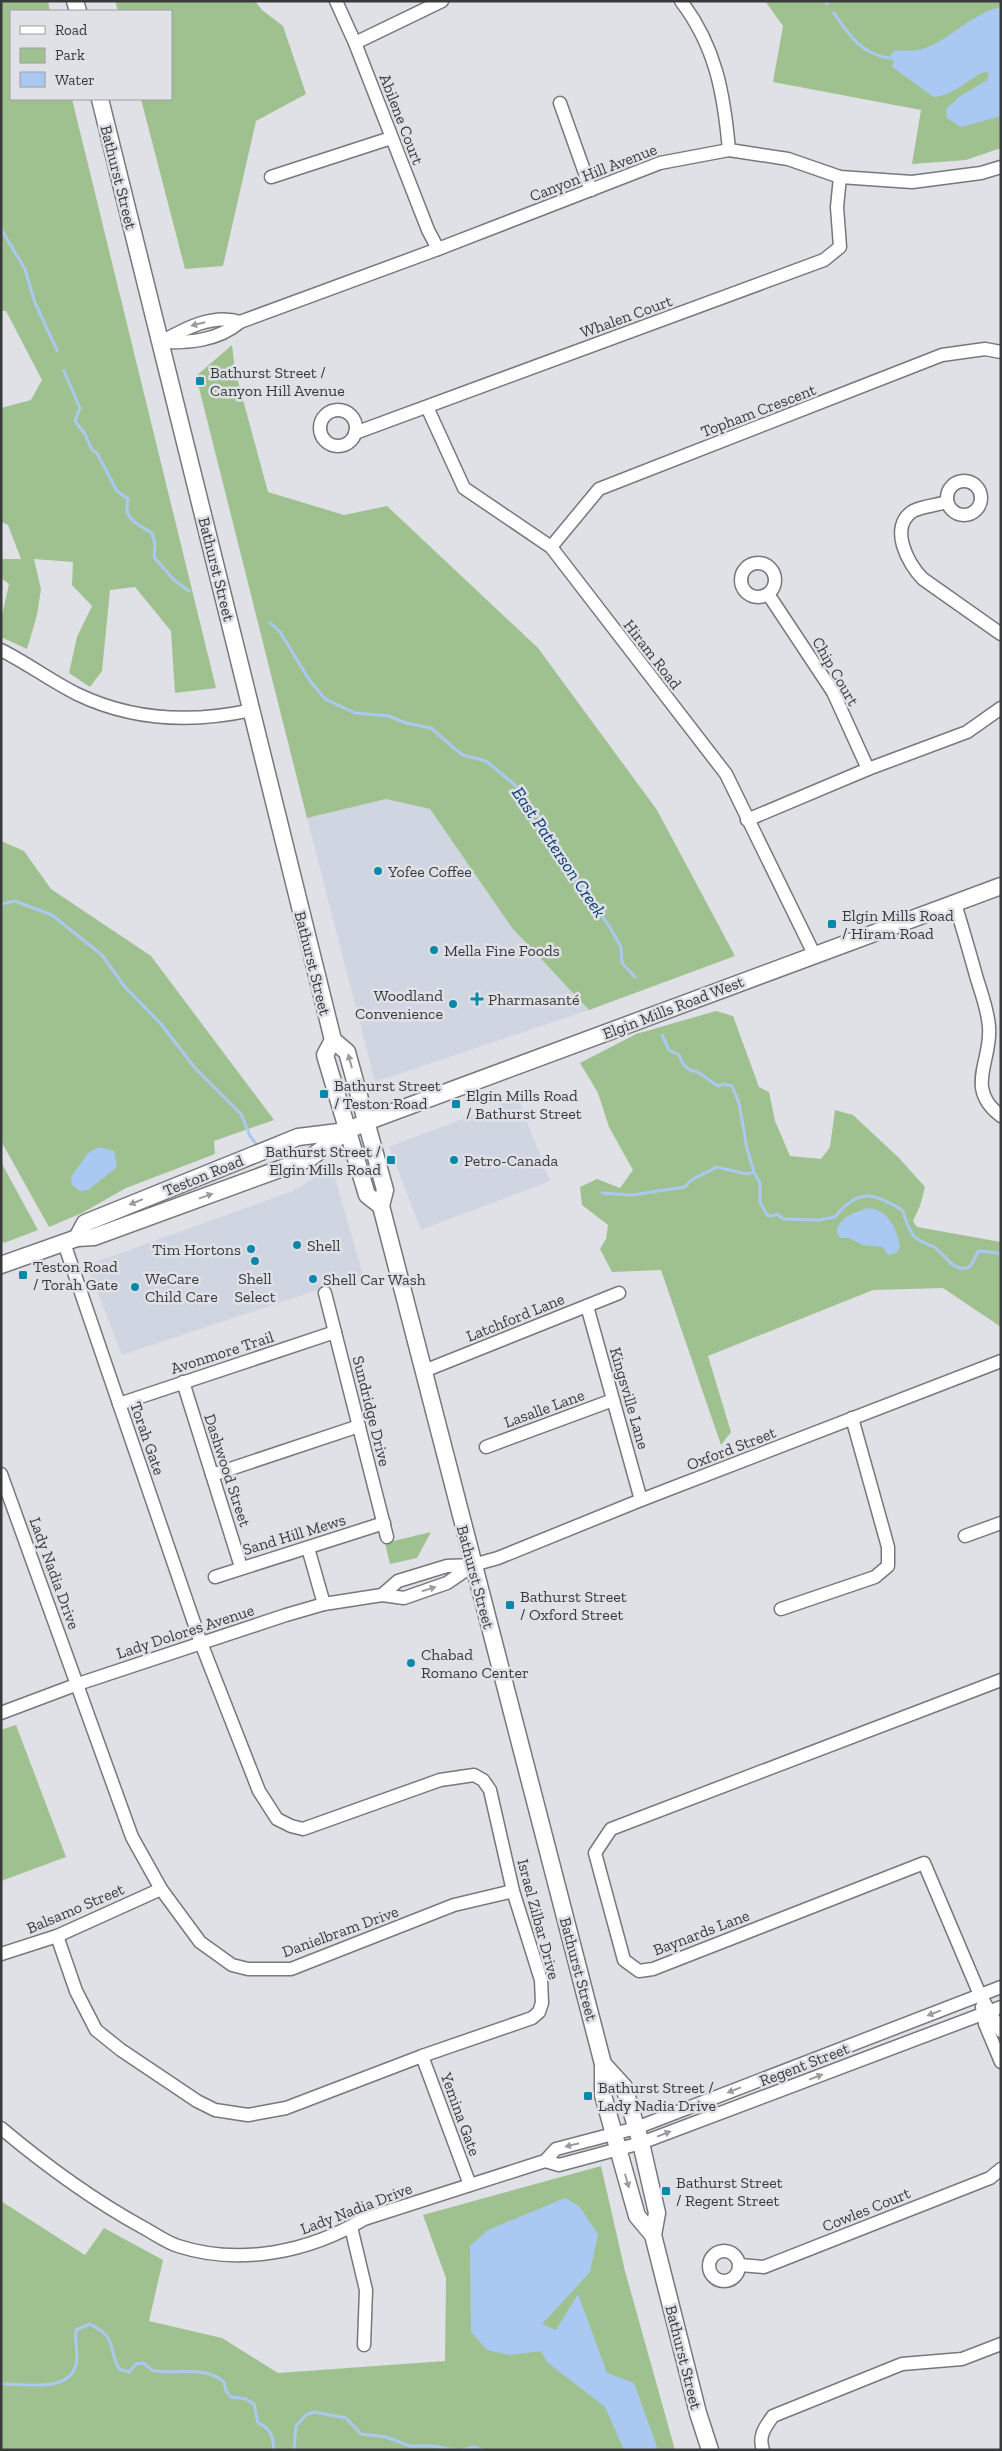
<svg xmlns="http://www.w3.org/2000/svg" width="1002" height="2451" font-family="'Zilla Slab',serif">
	<rect width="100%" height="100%" fill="#dfe1e6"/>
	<!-- built -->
	<g fill="#d0d6e1">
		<path d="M 386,799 L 430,809 L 512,928 L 589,1010 L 375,1082 L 307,818 Z"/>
		<path d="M 518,1098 L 550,1181 L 421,1230 L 389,1147 Z"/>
		<path d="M 332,1167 L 363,1275 L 122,1355 L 87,1265 L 293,1191 Z"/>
	</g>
	<!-- green -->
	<g fill="#9fc18f">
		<path d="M 1,1 L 48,1 L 50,11 L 11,11 L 11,99 L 72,99 L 216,688 L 175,693 L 171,631 L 135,587 L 110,590 L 102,671 L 90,687 L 69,673 L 77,637 L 92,606 L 72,585 L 73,562 L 34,559 L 41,589 L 37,615 L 27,649 L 1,637 L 1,620 L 9,584 L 1,578 L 1,559 L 21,559 L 8,525 L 1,522 L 1,408 L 31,400 L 42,380 L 6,311 L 1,311 Z"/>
		<path d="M 115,1 L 255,1 L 262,10 L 283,26 L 306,94 L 256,121 L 223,266 L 185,269 L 141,99 L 171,99 L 171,11 L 118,11 Z"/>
		<path d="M 765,1 L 1001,1 L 1001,148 L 966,160 L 912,164 L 921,110 L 773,82 L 783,26 Z"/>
		<path d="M 232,345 L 235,370 L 268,492 L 344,515 L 387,506 L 538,648 L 657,810 L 735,956 L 589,1010 L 512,928 L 430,809 L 386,799 L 307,818 L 196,376 Z"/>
		<path d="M 1,841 L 24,851 L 51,889 L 151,956 L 274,1120 L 214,1141 L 215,1154 L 126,1188 L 82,1213 L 49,1227 L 1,1141 Z"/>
		<path d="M 716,1011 L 733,1016 L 759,1087 L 769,1092 L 775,1121 L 790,1156 L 821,1159 L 830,1147 L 835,1110 L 853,1115 L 899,1158 L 925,1187 L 920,1206 L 913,1221 L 917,1227 L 1001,1242 L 1001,1327 L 943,1288 L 873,1290 L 708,1356 L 731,1432 L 721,1445 L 661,1270 L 612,1272 L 600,1249 L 606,1239 L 608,1225 L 582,1205 L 580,1187 L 597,1179 L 620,1188 L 633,1170 L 609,1127 L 598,1093 L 580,1063 L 636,1034 Z"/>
		<path d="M 1,1162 L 38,1230 L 4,1243 L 1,1239 Z"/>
		<path d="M 431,1532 L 417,1558 L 390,1564 L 385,1543 Z"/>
		<path d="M 16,1725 L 66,1857 L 1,1881 L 1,1730 Z"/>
		<path d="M 601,2166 L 625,2271 L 675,2450 L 1,2450 L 1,2201 L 85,2255 L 104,2228 L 163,2260 L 149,2321 L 222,2338 L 278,2373 L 445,2361 L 446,2278 L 423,2215 Z"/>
	</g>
	<!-- water -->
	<g fill="#aac9f2">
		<path d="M 1001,7 L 1001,116 L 961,127 L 947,118 L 946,109 L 959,97 L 987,80 L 989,73 L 984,72 C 967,80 954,95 934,97 C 927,92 894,69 892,66 L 894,62 L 889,57 L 894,51 C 902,50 910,51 918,50 C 945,45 972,12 1001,7 Z"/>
		<path d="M 99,1147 L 114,1151 L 117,1167 L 88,1190 L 80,1191 L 72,1185 L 71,1177 L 88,1153 Z"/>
		<path d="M 868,1208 C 889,1210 897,1229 900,1247 L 896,1253 L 888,1255 L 883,1247 L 863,1245 L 849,1238 L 841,1238 L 837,1233 C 838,1216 855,1213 868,1208 Z"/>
		<path d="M 565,2198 L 579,2206 L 598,2234 L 590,2272 L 542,2324 L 556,2330 L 578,2294 L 607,2373 L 634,2383 L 658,2450 L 624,2450 L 605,2407 L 547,2362 L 541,2351 L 510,2355 L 487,2350 L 471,2332 L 470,2246 L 488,2230 Z"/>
	</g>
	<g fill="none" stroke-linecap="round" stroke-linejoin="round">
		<!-- stream -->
		<g stroke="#aac9f2" stroke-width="3">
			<path d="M 825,1 L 827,4"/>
			<path d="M 834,13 C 849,35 861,54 889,58"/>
			<path d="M 1,229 L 25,269 L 35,303 L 57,350"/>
			<path d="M 64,371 L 80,408 L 75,421 L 85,434 L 92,450 L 97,453 L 117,491 L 128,499 C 128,501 127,504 127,507 C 126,521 143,527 152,533 L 155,544 L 154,557 L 174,580 L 189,591"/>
			<path d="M 270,623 L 280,632 L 310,681 L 325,699 L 355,713 L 389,716 L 406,723 L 431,728 L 455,749 L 463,755 L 486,761 L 514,784 L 538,815 L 572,873 L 609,926 L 621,947 L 622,963 L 635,977"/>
			<path d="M 1,904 L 15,901 L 52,915 L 102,955 L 125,987 L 161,1024 L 195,1068 L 241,1114 L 250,1136 L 258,1146"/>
			<path d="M 662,1035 L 669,1050 L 679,1055 L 683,1064 L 691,1071 L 696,1071 L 718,1086 L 723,1084 L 732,1086 L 739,1103 L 747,1149 L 754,1172 L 760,1183 L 760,1202 L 767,1215 L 772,1216 L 777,1214 L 783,1219 L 819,1220 L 835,1217 C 858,1188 874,1192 903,1211 C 905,1220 908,1228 914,1236 C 918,1241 928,1244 934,1247 C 944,1253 954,1274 969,1267 C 973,1265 975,1255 979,1251 L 998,1253 L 1001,1256"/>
			<path d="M 602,1193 L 632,1195 L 685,1187 C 694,1175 705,1175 716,1167 L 747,1174 L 754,1172"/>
			<path d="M 1,2384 C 22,2383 68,2394 76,2365 C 79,2354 74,2341 76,2330 L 90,2324 C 119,2339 107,2347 119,2369 L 129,2372 L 136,2364 L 143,2363 C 148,2365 150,2371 155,2371 C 177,2374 206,2366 224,2382 L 226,2391 L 231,2397 L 246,2399 L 254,2404 L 258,2423 C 271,2428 273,2436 274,2450"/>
			<path d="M 294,2450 L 296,2426 L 306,2415 L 314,2412 L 346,2418 L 361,2434 L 386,2437 L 410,2446 L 432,2446 L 456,2450"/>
			<path d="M 462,2450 L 474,2447 L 482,2450"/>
		</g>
		<defs>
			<g id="minor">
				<path d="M 336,1 L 355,43 L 428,230 L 438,249"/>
				<path d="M 681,1 C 716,47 724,94 729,150"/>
				<path d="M 355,43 L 442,1"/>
				<path d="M 560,103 L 591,190"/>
				<path d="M 271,177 L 391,138"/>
				<path d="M 160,342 C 188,343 218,341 240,322 L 438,249 L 660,163 L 729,150 L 788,159 L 840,177 L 912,182 L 981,173 L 1001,167"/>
				<path d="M 161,342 C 184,329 213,313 240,322"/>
				<path d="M 427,407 L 464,488 L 551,547 L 726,774 L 814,954"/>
				<circle cx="338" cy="428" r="18"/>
				<path d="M 355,433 L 824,260 L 840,247 L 837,207 L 840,177"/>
				<circle cx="964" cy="498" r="17"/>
				<path d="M 947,502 C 937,505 923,506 913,511 C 888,527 908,564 923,579 L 1001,634"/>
				<path d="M 551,547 L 599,489 L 942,355 L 985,349 L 1001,352"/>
				<circle cx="758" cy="580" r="17"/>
				<path d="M 768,594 L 833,692 L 868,769"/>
				<path d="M 1,650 C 27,663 51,681 77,694 C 133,721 193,723 252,710"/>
				<path d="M 747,820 L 868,769 L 967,732 L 1001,708"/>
				<path d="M 955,904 C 963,929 970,954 977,979 C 982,995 988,1011 989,1027 C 992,1062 964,1088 1001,1116"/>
				<path d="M 325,1293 L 387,1537"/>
				<path d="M 587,1306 L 641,1500"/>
				<path d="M 424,1371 L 619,1293"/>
				<path d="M 183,1382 L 241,1567"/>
				<path d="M 119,1404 L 335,1332"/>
				<path d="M 486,1447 L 613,1400"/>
				<path d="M 1,1474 L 132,1837 L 161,1889 L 200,1942 L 232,1965 L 248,1969 L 291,1969 L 454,1905 L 513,1891"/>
				<path d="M 212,1475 L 359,1426"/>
				<path d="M 965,1536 L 1001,1523"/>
				<path d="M 308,1548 L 324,1604"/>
				<path d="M 215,1577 L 384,1523"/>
				<path d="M 382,1595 L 398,1581 L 447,1566 L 473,1565 L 498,1558 L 641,1500 L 1001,1361"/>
				<path d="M 781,1609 L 875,1577 L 888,1566 L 888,1547 L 852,1418"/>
				<path d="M 1001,1680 L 611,1829 L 595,1853 L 624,1960 L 639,1971 L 653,1969 L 924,1863 L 980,1995 L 1001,2031"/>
				<path d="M 1,1713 L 78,1684 L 286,1615 L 324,1604 L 382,1595 L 404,1598 L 447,1583 L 473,1565"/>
				<path d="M 57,1936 L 76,1991 L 96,2030 L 121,2050 L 197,2101 L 215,2110 L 248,2115 L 286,2108 L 422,2056 L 532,2018 L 539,2012 L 542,2003 L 541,1980 L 513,1891 L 490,1790 L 483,1780 L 474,1775 L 440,1780 L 303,1829 L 291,1826 L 277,1819 L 259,1791 L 201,1643 L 64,1243"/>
				<path d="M 1,1954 L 57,1936 L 161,1889"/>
				<path d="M 982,2007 L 985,2024 L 1001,2062"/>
				<path d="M 422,2056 L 470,2185"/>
				<path d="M 1,2128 C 45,2165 93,2200 144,2228 C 155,2234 166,2242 178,2246 C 240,2266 309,2252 364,2219 L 545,2161 L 556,2149 L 636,2128 L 1001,1987"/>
				<path d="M 545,2161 L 559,2165 L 641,2143 L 1001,2007"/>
				<path d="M 351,2227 L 366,2290 L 364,2345"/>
				<circle cx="724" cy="2266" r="15"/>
				<path d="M 740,2265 L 764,2267 L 990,2178 L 1001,2169"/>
				<path d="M 763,2450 C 758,2436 765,2427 773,2416 L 902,2364 L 962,2359 L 1001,2344"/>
			</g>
			<g id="major">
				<path d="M 75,1 L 78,11"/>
				<path d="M 100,99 L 333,1040 L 347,1052 L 385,1190 L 381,1206 L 603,2064 L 603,2095 L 637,2216 L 653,2235"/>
				<path d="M 333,1040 L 325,1055 L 367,1195 L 381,1206"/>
				<path d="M 77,1238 L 85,1223 L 298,1137 L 347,1131"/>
				<path d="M 1,1265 L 77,1238 L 94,1237 L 310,1158 L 347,1131 L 366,1122 L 1001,886"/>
				<path d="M 603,2064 L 624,2087 L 641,2143 L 657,2213 L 653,2235 L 698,2413 L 710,2450"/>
			</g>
		</defs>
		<!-- minor casing -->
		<use href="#minor" stroke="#75787c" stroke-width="15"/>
		<!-- major casing -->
		<use href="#major" stroke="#75787c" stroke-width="19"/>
		<!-- minor -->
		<use href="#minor" stroke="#fff" stroke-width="12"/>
		<!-- major -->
		<use href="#major" stroke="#fff" stroke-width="16"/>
	</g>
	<!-- one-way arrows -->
	<defs><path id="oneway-solid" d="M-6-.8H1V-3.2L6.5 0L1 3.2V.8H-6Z" transform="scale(1.25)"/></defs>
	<g fill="#9c9c9e">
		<use href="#oneway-solid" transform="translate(198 324) rotate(166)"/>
		<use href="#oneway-solid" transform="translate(350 1061) rotate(-105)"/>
		<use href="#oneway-solid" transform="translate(206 1196) rotate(-20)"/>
		<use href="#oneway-solid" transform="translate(136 1202) rotate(158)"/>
		<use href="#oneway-solid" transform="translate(429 1589) rotate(-18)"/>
		<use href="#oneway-solid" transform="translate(934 2013) rotate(159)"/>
		<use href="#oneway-solid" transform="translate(816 2077) rotate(-21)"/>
		<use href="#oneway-solid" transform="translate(734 2090) rotate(159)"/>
		<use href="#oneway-solid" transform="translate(664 2134) rotate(-21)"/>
		<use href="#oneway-solid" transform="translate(572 2145) rotate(166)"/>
		<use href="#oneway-solid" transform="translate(627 2181) rotate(74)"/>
	</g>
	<!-- markers -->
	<g fill="#0988aa" stroke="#dfe1e6" stroke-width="2">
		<rect x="195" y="376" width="10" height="10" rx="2.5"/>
		<circle cx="378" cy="871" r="5"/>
		<rect x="827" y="919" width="10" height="10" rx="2.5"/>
		<circle cx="434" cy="950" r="5"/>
		<path d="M474.5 991.5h5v5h5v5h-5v5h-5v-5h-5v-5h5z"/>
		<circle cx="453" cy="1004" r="5"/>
		<rect x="319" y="1089" width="10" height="10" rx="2.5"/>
		<rect x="451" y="1099" width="10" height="10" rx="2.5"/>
		<rect x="386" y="1155" width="10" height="10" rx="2.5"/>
		<circle cx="454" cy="1160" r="5"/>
		<circle cx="297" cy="1245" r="5"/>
		<circle cx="251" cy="1249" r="5"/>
		<circle cx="255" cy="1261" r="5"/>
		<rect x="18" y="1270" width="10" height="10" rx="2.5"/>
		<circle cx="313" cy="1279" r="5"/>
		<circle cx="135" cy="1287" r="5"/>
		<rect x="505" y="1600" width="10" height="10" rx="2.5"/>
		<circle cx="411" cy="1663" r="5"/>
		<rect x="583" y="2091" width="10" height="10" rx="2.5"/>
		<rect x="661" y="2186" width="10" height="10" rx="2.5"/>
	</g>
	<g text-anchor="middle" stroke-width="5" stroke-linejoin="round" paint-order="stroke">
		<!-- street labels -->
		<g font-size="16" fill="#393a3c" stroke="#dfe1e6">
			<text transform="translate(402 119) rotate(69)" y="6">Abilene Court</text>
			<text transform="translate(593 172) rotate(-21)" y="6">Canyon Hill Avenue</text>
			<text transform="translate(119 177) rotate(76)" y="6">Bathurst Street</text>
			<text transform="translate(626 316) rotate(-20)" y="6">Whalen Court</text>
			<text transform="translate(758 410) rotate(-21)" y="6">Topham Crescent</text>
			<text transform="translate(217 569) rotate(76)" y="6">Bathurst Street</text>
			<text transform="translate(653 654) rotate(52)" y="6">Hiram Road</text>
			<text transform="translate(836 671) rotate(60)" y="6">Chip Court</text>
			<text transform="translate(313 963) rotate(76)" y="6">Bathurst Street</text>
			<text transform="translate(673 1007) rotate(-21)" y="6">Elgin Mills Road West</text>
			<text transform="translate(203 1175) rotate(-22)" y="6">Teston Road</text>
			<text transform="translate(515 1317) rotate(-22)" y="6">Latchford Lane</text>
			<text transform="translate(222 1352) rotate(-18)" y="6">Avonmore Trail</text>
			<text transform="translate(630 1398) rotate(74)" y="6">Kingsville Lane</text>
			<text transform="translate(544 1408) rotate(-20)" y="6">Lasalle Lane</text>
			<text transform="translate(372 1411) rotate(76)" y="6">Sundridge Drive</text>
			<text transform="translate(148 1438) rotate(71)" y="6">Torah Gate</text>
			<text transform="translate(731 1448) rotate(-21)" y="6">Oxford Street</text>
			<text transform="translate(228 1470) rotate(72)" y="6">Dashwood Street</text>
			<text transform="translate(294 1534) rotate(-17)" y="6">Sand Hill Mews</text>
			<text transform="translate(55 1573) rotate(70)" y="6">Lady Nadia Drive</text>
			<text transform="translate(476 1577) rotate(75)" y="6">Bathurst Street</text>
			<text transform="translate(185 1631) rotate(-18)" y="6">Lady Dolores Avenue</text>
			<text transform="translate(75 1908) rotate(-23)" y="6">Balsamo Street</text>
			<text transform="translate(539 1919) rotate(75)" y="6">Israel Zilbar Drive</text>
			<text transform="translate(340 1931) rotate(-20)" y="6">Danielbram Drive</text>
			<text transform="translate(701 1932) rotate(-21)" y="6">Baynards Lane</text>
			<text transform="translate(579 1969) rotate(75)" y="6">Bathurst Street</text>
			<text transform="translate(804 2064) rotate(-21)" y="6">Regent Street</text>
			<text transform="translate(461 2114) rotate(70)" y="6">Yemina Gate</text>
			<text transform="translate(356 2208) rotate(-21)" y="6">Lady Nadia Drive</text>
			<text transform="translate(866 2209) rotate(-22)" y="6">Cowles Court</text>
			<text transform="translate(684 2357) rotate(76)" y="6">Bathurst Street</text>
		</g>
		<!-- poi labels -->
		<g font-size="16" fill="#393a3c" stroke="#dfe1e6" text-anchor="start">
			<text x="210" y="378">Bathurst Street /<tspan x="210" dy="18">Canyon Hill Avenue</tspan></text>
			<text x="388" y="877">Yofee Coffee</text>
			<text x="842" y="921">Elgin Mills Road<tspan x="842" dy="18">/ Hiram Road</tspan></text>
			<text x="444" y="956">Mella Fine Foods</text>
			<text x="443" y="1001" text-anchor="end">Woodland<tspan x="443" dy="18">Convenience</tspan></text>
			<text x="488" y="1005">Pharmasanté</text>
			<text x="334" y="1091">Bathurst Street<tspan x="334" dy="18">/ Teston Road</tspan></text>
			<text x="466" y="1101">Elgin Mills Road<tspan x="466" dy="18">/ Bathurst Street</tspan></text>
			<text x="381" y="1157" text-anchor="end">Bathurst Street /<tspan x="381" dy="18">Elgin Mills Road</tspan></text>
			<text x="464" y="1166">Petro-Canada</text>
			<text x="307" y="1251">Shell</text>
			<text x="241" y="1255" text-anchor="end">Tim Hortons</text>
			<text x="33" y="1272">Teston Road<tspan x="33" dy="18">/ Torah Gate</tspan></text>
			<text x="145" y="1284">WeCare<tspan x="145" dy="18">Child Care</tspan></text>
			<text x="255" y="1284" text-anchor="middle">Shell<tspan x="255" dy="18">Select</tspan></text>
			<text x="323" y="1285">Shell Car Wash</text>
			<text x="520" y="1602">Bathurst Street<tspan x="520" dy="18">/ Oxford Street</tspan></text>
			<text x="421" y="1660">Chabad<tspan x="421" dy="18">Romano Center</tspan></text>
			<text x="598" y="2093">Bathurst Street /<tspan x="598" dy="18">Lady Nadia Drive</tspan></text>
			<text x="676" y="2188">Bathurst Street<tspan x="676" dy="18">/ Regent Street</tspan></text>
		</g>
		<!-- water labels -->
		<g font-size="18" font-style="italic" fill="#063d77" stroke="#dfe1e6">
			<text transform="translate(559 852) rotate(56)" y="6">East Patterson Creek</text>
		</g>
	</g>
	<!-- border -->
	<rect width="1002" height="2451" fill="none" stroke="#393a3c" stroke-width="5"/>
	<!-- legend -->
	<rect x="10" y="10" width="162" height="90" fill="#dfe1e6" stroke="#9d9ea2"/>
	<rect x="20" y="26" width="25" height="8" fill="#ffffff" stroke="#9d9ea2"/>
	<text x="55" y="35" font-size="15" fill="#393a3c">Road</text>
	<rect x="20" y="48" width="25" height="15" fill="#9fc18f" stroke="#9d9ea2"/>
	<text x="55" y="60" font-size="15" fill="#393a3c">Park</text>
	<rect x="20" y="72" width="25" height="15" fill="#aac9f2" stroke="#9d9ea2"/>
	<text x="55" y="85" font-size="15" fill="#393a3c">Water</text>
</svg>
